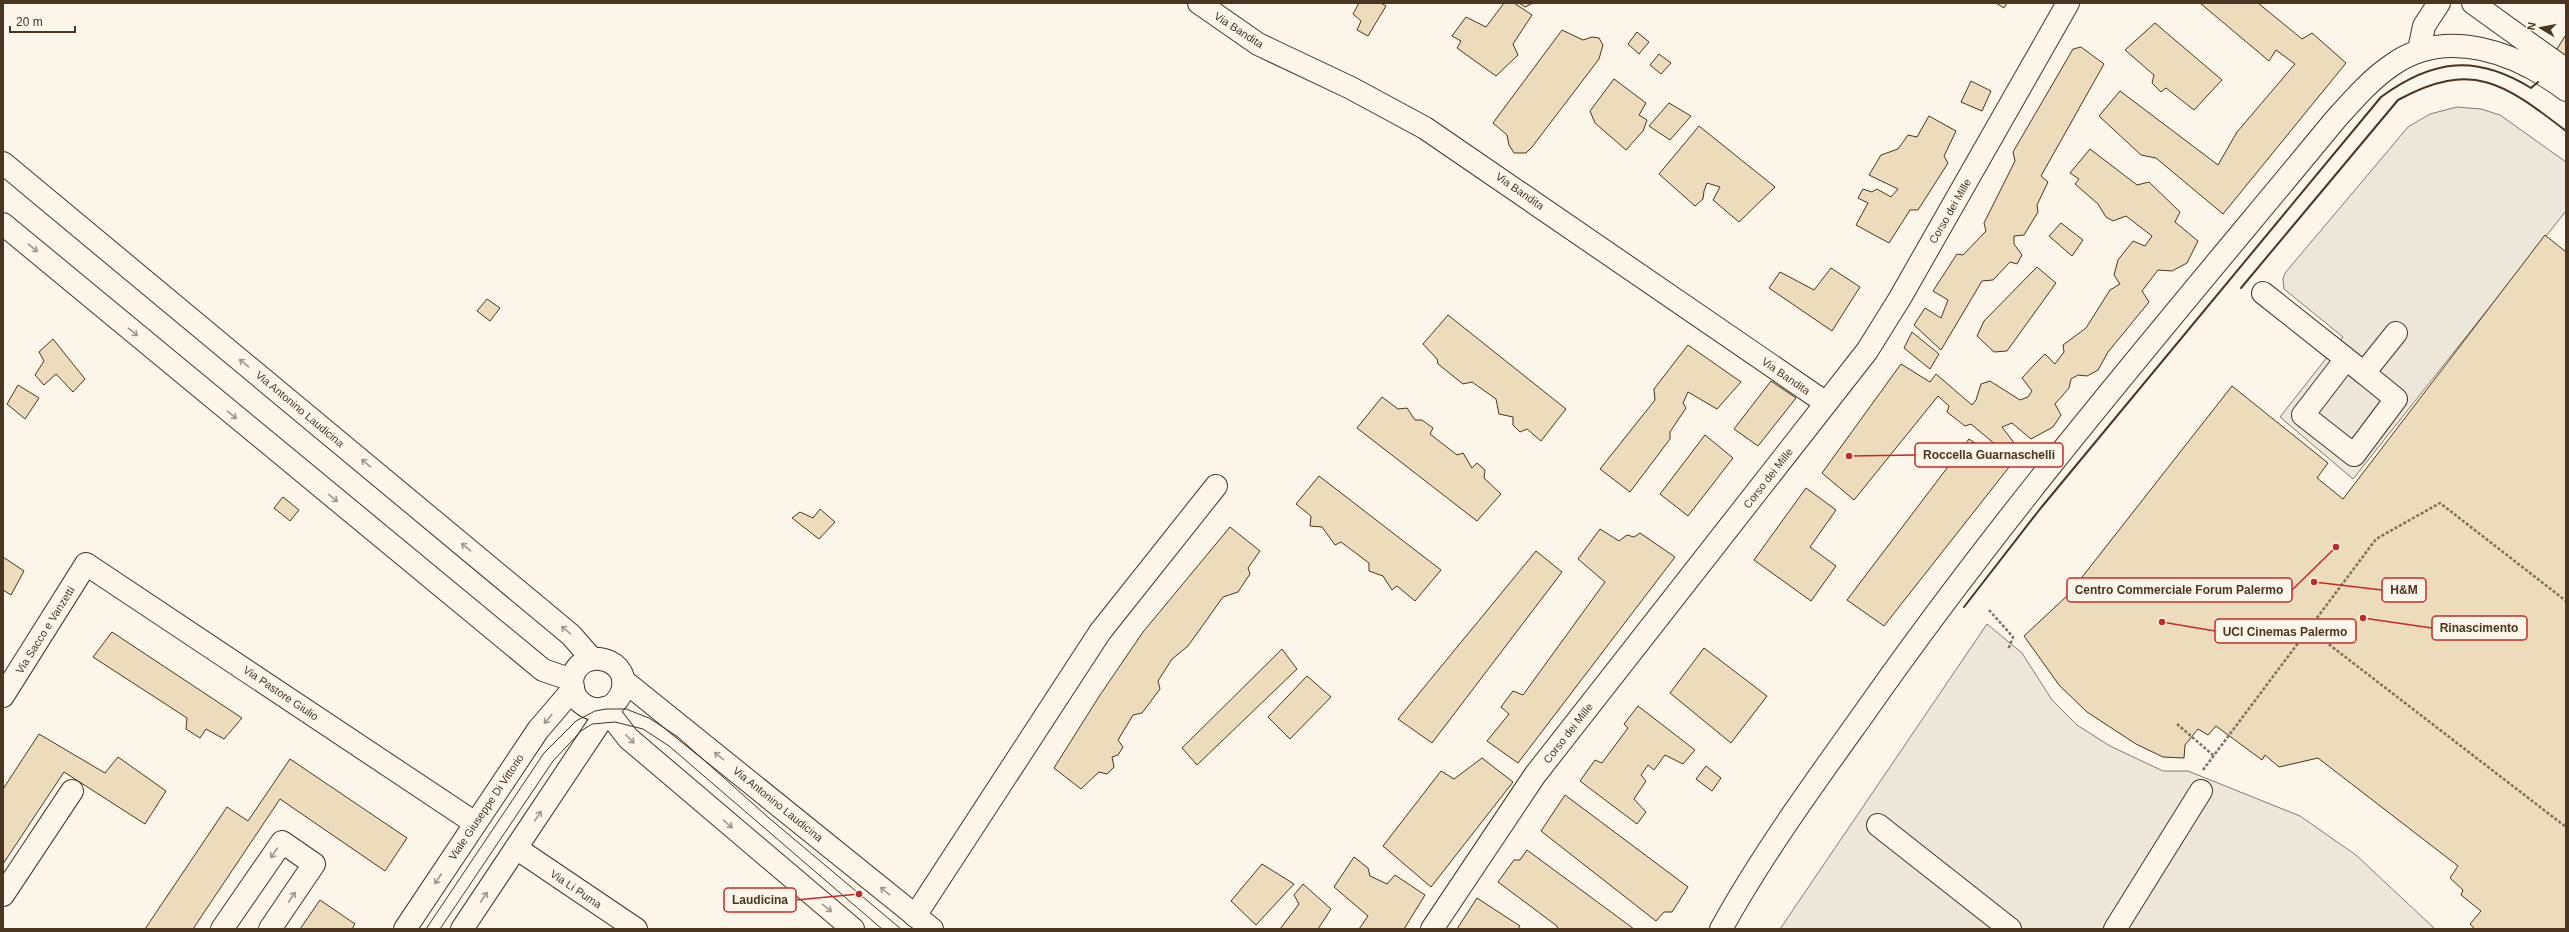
<svg xmlns="http://www.w3.org/2000/svg" width="2569" height="932" font-family="Arial,sans-serif">
	<rect width="100%" height="100%" fill="#fbf6e9"/>
	<!-- parking -->
	<g fill="#ede7d9" stroke="#887966">
		<path d="M 2457,107 L 2481,109 L 2500,115 L 2566,162 L 2566,211 L 2353,479 L 2280,417 L 2343,337 L 2284,289 L 2283,279 L 2285,273 L 2408,127 L 2430,114 Z"/>
		<path d="M 1987,624 L 2022,653 L 2052,700 L 2077,725 L 2110,746 L 2163,771 L 2188,771 L 2300,816 L 2356,855 L 2435,929 L 1780,929 Z"/>
	</g>
	<!-- building -->
	<g fill="#ecdcbc" stroke="#4a3520">
		<path d="M 1359,3 L 1381,3 L 1386,6 L 1368,36 L 1357,30 L 1361,21 L 1353,14 Z"/>
		<path d="M 1504,3 L 1514,3 L 1532,15 L 1513,44 L 1518,55 L 1496,76 L 1457,48 L 1461,41 L 1452,36 L 1466,17 L 1486,27 Z"/>
		<path d="M 1519,3 L 1533,3 L 1525,7 Z"/>
		<path d="M 1996,3 L 2007,3 L 2004,8 Z"/>
		<path d="M 2200,3 L 2258,3 L 2302,39 L 2312,33 L 2346,63 L 2223,214 L 2156,158 L 2141,155 L 2099,116 L 2120,91 L 2218,165 L 2237,132 L 2295,64 L 2276,50 L 2269,61 Z"/>
		<path d="M 2155,23 L 2222,80 L 2194,110 L 2166,88 L 2161,92 L 2152,83 L 2154,75 L 2125,50 Z"/>
		<path d="M 1562,30 L 1583,40 L 1592,37 L 1599,38 L 1603,45 L 1599,59 L 1532,147 L 1526,153 L 1514,153 L 1509,145 L 1507,135 L 1493,123 Z"/>
		<path d="M 1637,32 L 1649,42 L 1639,54 L 1628,44 Z"/>
		<path d="M 2565,36 L 2566,36 L 2566,67 L 2552,57 Z"/>
		<path d="M 2081,47 L 2104,64 L 2041,176 L 2048,182 L 2037,205 L 2038,212 L 2024,235 L 2014,236 L 2014,244 L 2022,255 L 2017,264 L 2010,262 L 1993,280 L 1982,281 L 1941,350 L 1914,325 L 1925,308 L 1941,318 L 1948,300 L 1933,291 L 1957,254 L 1963,255 L 1986,231 L 1984,223 L 2015,161 L 2013,152 L 2073,49 Z"/>
		<path d="M 1659,54 L 1671,63 L 1661,74 L 1650,65 Z"/>
		<path d="M 1614,79 L 1646,103 L 1639,115 L 1647,120 L 1643,131 L 1626,150 L 1595,123 L 1590,111 Z"/>
		<path d="M 1971,81 L 1991,91 L 1982,111 L 1961,102 Z"/>
		<path d="M 1669,103 L 1691,116 L 1670,140 L 1649,126 Z"/>
		<path d="M 1929,116 L 1956,131 L 1944,156 L 1948,163 L 1918,210 L 1910,210 L 1889,243 L 1856,225 L 1868,203 L 1858,198 L 1863,189 L 1872,192 L 1877,189 L 1891,197 L 1898,189 L 1869,175 L 1881,155 L 1898,149 L 1908,135 L 1917,137 Z"/>
		<path d="M 1699,126 L 1775,187 L 1739,222 L 1713,200 L 1720,187 L 1707,183 L 1704,191 L 1703,199 L 1695,206 L 1659,174 Z"/>
		<path d="M 2090,149 L 2137,185 L 2149,182 L 2180,212 L 2175,222 L 2198,241 L 2187,263 L 2172,271 L 2158,270 L 2142,291 L 2149,302 L 2108,352 L 2098,370 L 2087,376 L 2078,375 L 2071,379 L 2069,388 L 2055,404 L 2061,415 L 2053,427 L 2031,439 L 2012,423 L 2002,427 L 2021,452 L 1884,626 L 1847,600 L 1969,439 L 1993,455 L 1996,445 L 1971,424 L 1965,426 L 1947,412 L 1949,406 L 1938,396 L 1854,500 L 1822,473 L 1901,364 L 1930,382 L 1936,374 L 1972,405 L 1976,400 L 1981,384 L 1990,381 L 2020,400 L 2028,397 L 2032,391 L 2022,378 L 2034,365 L 2045,354 L 2055,364 L 2064,352 L 2063,345 L 2086,328 L 2110,290 L 2120,284 L 2114,275 L 2118,260 L 2133,241 L 2145,246 L 2152,236 L 2126,216 L 2113,221 L 2106,217 L 2098,204 L 2075,184 L 2079,179 L 2070,173 Z"/>
		<path d="M 2061,223 L 2083,240 L 2072,256 L 2049,236 Z"/>
		<path d="M 2545,235 L 2566,252 L 2566,929 L 2475,929 L 2470,924 L 2481,911 L 2461,895 L 2463,890 L 2450,878 L 2458,866 L 2318,758 L 2279,767 L 2265,755 L 2262,760 L 2216,726 L 2208,735 L 2198,729 L 2185,745 L 2184,758 L 2163,757 L 2136,744 L 2087,712 L 2059,685 L 2024,636 L 2068,595 L 2232,386 L 2328,463 L 2317,478 L 2343,499 Z"/>
		<path d="M 2037,267 L 2056,283 L 2007,351 L 1994,352 L 1977,336 L 1984,321 Z"/>
		<path d="M 1831,268 L 1860,287 L 1832,331 L 1769,288 L 1780,272 L 1814,290 Z"/>
		<path d="M 487,299 L 500,308 L 490,321 L 477,311 Z"/>
		<path d="M 1448,315 L 1566,409 L 1541,441 L 1527,429 L 1520,432 L 1513,425 L 1513,417 L 1499,414 L 1496,399 L 1472,382 L 1463,384 L 1438,364 L 1437,359 L 1423,344 Z"/>
		<path d="M 1912,332 L 1939,354 L 1930,369 L 1904,348 Z"/>
		<path d="M 53,339 L 85,379 L 73,392 L 56,374 L 44,385 L 35,375 L 44,361 L 39,352 Z"/>
		<path d="M 1688,345 L 1741,382 L 1717,409 L 1688,392 L 1683,403 L 1686,408 L 1670,432 L 1670,439 L 1630,492 L 1600,469 L 1655,400 L 1654,389 Z"/>
		<path d="M 1771,381 L 1796,398 L 1758,446 L 1734,429 Z"/>
		<path d="M 18,385 L 39,398 L 25,419 L 7,404 Z"/>
		<path d="M 1382,397 L 1398,409 L 1407,408 L 1415,420 L 1422,420 L 1433,428 L 1430,434 L 1457,455 L 1463,453 L 1472,468 L 1477,463 L 1485,470 L 1484,478 L 1501,494 L 1477,521 L 1357,428 Z"/>
		<path d="M 1705,435 L 1733,458 L 1688,516 L 1660,494 Z"/>
		<path d="M 1319,476 L 1441,570 L 1415,601 L 1397,586 L 1392,590 L 1383,576 L 1369,571 L 1369,563 L 1341,542 L 1335,545 L 1322,527 L 1310,526 L 1311,516 L 1296,504 Z"/>
		<path d="M 1806,488 L 1836,510 L 1810,547 L 1836,566 L 1811,601 L 1754,560 Z"/>
		<path d="M 283,497 L 299,510 L 290,521 L 274,508 Z"/>
		<path d="M 820,509 L 835,522 L 819,539 L 792,518 L 800,512 L 813,518 Z"/>
		<path d="M 1230,527 L 1260,551 L 1248,568 L 1250,574 L 1238,592 L 1223,597 L 1188,646 L 1172,659 L 1158,681 L 1160,689 L 1142,713 L 1133,715 L 1118,740 L 1123,747 L 1118,755 L 1112,757 L 1114,767 L 1107,774 L 1099,772 L 1081,789 L 1054,768 L 1100,695 L 1143,632 Z"/>
		<path d="M 1600,529 L 1619,541 L 1627,535 L 1634,537 L 1640,533 L 1675,557 L 1518,763 L 1487,741 L 1509,714 L 1501,707 L 1513,691 L 1523,695 L 1605,582 L 1578,559 Z"/>
		<path d="M 1536,551 L 1562,572 L 1432,743 L 1398,719 Z"/>
		<path d="M 3,557 L 24,571 L 11,595 L 3,590 Z"/>
		<path d="M 112,632 L 242,718 L 224,739 L 206,729 L 200,738 L 186,729 L 187,718 L 93,657 Z"/>
		<path d="M 1704,648 L 1767,696 L 1731,743 L 1670,693 Z"/>
		<path d="M 1282,649 L 1297,669 L 1197,765 L 1182,748 Z"/>
		<path d="M 1307,676 L 1331,697 L 1290,739 L 1268,717 Z"/>
		<path d="M 1638,706 L 1695,750 L 1683,764 L 1665,755 L 1654,770 L 1648,765 L 1641,775 L 1646,781 L 1634,799 L 1646,812 L 1637,824 L 1580,781 L 1595,760 L 1602,763 L 1628,728 L 1624,724 Z"/>
		<path d="M 39,734 L 105,773 L 118,757 L 166,791 L 145,824 L 64,772 L 3,864 L 3,789 Z"/>
		<path d="M 1482,758 L 1513,782 L 1431,887 L 1383,846 L 1441,771 L 1454,779 Z"/>
		<path d="M 290,759 L 407,838 L 385,871 L 280,799 L 193,929 L 145,929 L 227,807 L 248,821 Z"/>
		<path d="M 1706,766 L 1721,778 L 1712,791 L 1696,779 Z"/>
		<path d="M 1565,795 L 1688,887 L 1672,912 L 1664,912 L 1656,921 L 1541,831 Z"/>
		<path d="M 1527,850 L 1634,929 L 1558,929 L 1557,926 L 1498,882 L 1514,860 L 1520,860 Z"/>
		<path d="M 1354,857 L 1368,868 L 1370,876 L 1387,884 L 1395,875 L 1425,895 L 1404,929 L 1359,929 L 1368,916 L 1334,887 Z"/>
		<path d="M 1262,864 L 1294,884 L 1256,925 L 1231,901 Z"/>
		<path d="M 1303,884 L 1331,909 L 1318,929 L 1280,929 L 1299,904 L 1294,895 Z"/>
		<path d="M 1477,898 L 1520,926 L 1518,929 L 1457,929 Z"/>
		<path d="M 320,900 L 355,924 L 352,929 L 300,929 Z"/>
	</g>
	<g fill="none" stroke-linecap="round" stroke-linejoin="round">
		<defs>
			<g id="minor">
				<path d="M 1199,3 L 1258,44 L 1351,88 L 1425,128 L 1826,403"/>
				<path d="M 2473,3 L 2566,70"/>
				<path d="M 2419,50 L 2424,26 L 2439,3"/>
				<path d="M 3,163 L 571,635 L 592,659"/>
				<path d="M 3,224 L 543,670 L 572,680 C 579,643 636,659 621,694 C 618,700 613,706 606,708 C 591,713 576,703 573,689"/>
				<path d="M 2263,293 L 2364,373 L 2396,333"/>
				<path d="M 2346,359 L 2303,415 L 2354,455 L 2396,399 L 2364,373"/>
				<path d="M 623,680 L 932,929"/>
				<path d="M 3,696 L 86,564 L 475,823"/>
				<path d="M 605,708 L 628,738 L 853,929"/>
				<path d="M 1878,825 L 2010,929"/>
				<path d="M 516,848 L 636,929"/>
				<path d="M 3,895 L 72,791"/>
				<path d="M 915,916 L 1100,632 L 1216,486"/>
				<path d="M 222,929 L 282,842 L 314,864 L 270,929"/>
				<path d="M 405,929 L 538,730 L 573,689"/>
				<path d="M 462,929 L 600,722 L 601,709"/>
				<path d="M 1432,929 L 1535,775 L 1867,351 L 1900,298 L 2068,3"/>
				<path d="M 1721,929 C 1763,853 1815,782 1865,712 C 2010,505 2175,314 2335,120 C 2353,100 2370,80 2392,65 C 2447,26 2517,53 2566,90"/>
				<path d="M 2115,929 L 2201,791"/>
			</g>
			<path id="major" d="M 572,680 L 573,689"/>
		</defs>
		<!-- minor casing -->
		<use href="#minor" stroke="#4a3520" stroke-width="24"/>
		<!-- major casing -->
		<use href="#major" stroke="#4a3520" stroke-width="24"/>
		<!-- path -->
		<g stroke="#7f6f5c" stroke-width="2.5" stroke-dasharray="3 2" stroke-linecap="butt">
			<path d="M 1989,610 L 2013,637 L 2008,650"/>
			<path d="M 2309,629 L 2566,827"/>
			<path d="M 2177,724 L 2214,756"/>
			<path d="M 2203,770 L 2376,539 L 2440,503 L 2566,601"/>
		</g>
		<!-- minor -->
		<use href="#minor" stroke="#fbf6e9" stroke-width="22"/>
		<!-- major -->
		<use href="#major" stroke="#fbf6e9" stroke-width="22"/>
		<!-- tram -->
		<g stroke="#4a3520" stroke-width="1">
			<path d="M 426,929 L 544,753 L 576,721 L 595,711 L 606,709 L 626,709 L 649,718 L 678,737 L 769,818 L 901,929"/>
			<path d="M 440,929 L 553,761 L 581,731 L 592,724 L 615,722 L 643,729 L 669,746 L 882,929"/>
		</g>
		<!-- wall -->
		<g stroke="#4a3520" stroke-width="2">
			<path d="M 2241,288 L 2398,100 C 2473,59 2505,84 2566,131"/>
			<path d="M 1964,607 L 2040,509 L 2381,97 C 2433,59 2476,54 2531,88 L 2538,82"/>
		</g>
	</g>
	<!-- one-way arrows -->
	<defs><path id="oneway-shaft" d="M-6 0H5M1.5-3L5.5 0L1.5 3" fill="none" stroke-width="1.6" stroke-linecap="round" stroke-linejoin="round"/></defs>
	<g stroke="#a29684">
		<use href="#oneway-shaft" transform="translate(33 248) rotate(40)"/>
		<use href="#oneway-shaft" transform="translate(133 332) rotate(40)"/>
		<use href="#oneway-shaft" transform="translate(244 363) rotate(-140)"/>
		<use href="#oneway-shaft" transform="translate(232 415) rotate(40)"/>
		<use href="#oneway-shaft" transform="translate(366 463) rotate(-140)"/>
		<use href="#oneway-shaft" transform="translate(333 498) rotate(39)"/>
		<use href="#oneway-shaft" transform="translate(466 547) rotate(-140)"/>
		<use href="#oneway-shaft" transform="translate(566 630) rotate(-140)"/>
		<use href="#oneway-shaft" transform="translate(548 719) rotate(130)"/>
		<use href="#oneway-shaft" transform="translate(630 739) rotate(45)"/>
		<use href="#oneway-shaft" transform="translate(719 756) rotate(-141)"/>
		<use href="#oneway-shaft" transform="translate(538 816) rotate(-56)"/>
		<use href="#oneway-shaft" transform="translate(728 824) rotate(41)"/>
		<use href="#oneway-shaft" transform="translate(274 853) rotate(124)"/>
		<use href="#oneway-shaft" transform="translate(438 879) rotate(123)"/>
		<use href="#oneway-shaft" transform="translate(885 891) rotate(-141)"/>
		<use href="#oneway-shaft" transform="translate(292 897) rotate(-56)"/>
		<use href="#oneway-shaft" transform="translate(484 897) rotate(-56)"/>
		<use href="#oneway-shaft" transform="translate(827 908) rotate(39)"/>
	</g>
	<g text-anchor="middle" stroke-width="3" stroke-linejoin="round" paint-order="stroke">
		<!-- street labels -->
		<g font-size="11" fill="#4a3520" stroke="#fbf6e9">
			<text transform="translate(1239 30) rotate(33)" y="4">Via Bandita</text>
			<text transform="translate(1520 191) rotate(35)" y="4">Via Bandita</text>
			<text transform="translate(1950 211) rotate(-60)" y="4">Corso dei Mille</text>
			<text transform="translate(1786 376) rotate(35)" y="4">Via Bandita</text>
			<text transform="translate(300 409) rotate(40)" y="4">Via Antonino Laudicina</text>
			<text transform="translate(1768 478) rotate(-52)" y="4">Corso dei Mille</text>
			<text transform="translate(45 630) rotate(-58)" y="4">Via Sacco e Vanzetti</text>
			<text transform="translate(281 693) rotate(34)" y="4">Via Pastore Giulio</text>
			<text transform="translate(1568 733) rotate(-52)" y="4">Corso dei Mille</text>
			<text transform="translate(778 804) rotate(39)" y="4">Via Antonino Laudicina</text>
			<text transform="translate(486 807) rotate(-56)" y="4">Viale Giuseppe Di Vittorio</text>
			<text transform="translate(576 889) rotate(34)" y="4">Via Li Puma</text>
		</g>
	</g>
	<!-- callouts -->
	<path fill="none" stroke="#c62828" stroke-width="1.5" d="M1849 456L1915 455M2336 547L2292 590M2314 582L2382 590M2363 618L2432 628M2162 622L2215 631M859 894L796 900"/>
	<g fill="#c62828" stroke="#fbf6e9" stroke-width="1.5">
		<circle cx="1849" cy="456" r="4"/>
		<circle cx="2336" cy="547" r="4"/>
		<circle cx="2314" cy="582" r="4"/>
		<circle cx="2363" cy="618" r="4"/>
		<circle cx="2162" cy="622" r="4"/>
		<circle cx="859" cy="894" r="4"/>
	</g>
	<g fill="#fbf6e9" stroke="#c62828" stroke-width="1.5">
		<rect x="1915" y="443" width="148" height="24" rx="4"/>
		<rect x="2067" y="578" width="225" height="24" rx="4"/>
		<rect x="2382" y="578" width="44" height="24" rx="4"/>
		<rect x="2432" y="616" width="95" height="24" rx="4"/>
		<rect x="2215" y="619" width="141" height="24" rx="4"/>
		<rect x="724" y="888" width="72" height="24" rx="4"/>
	</g>
	<g font-size="12" text-anchor="middle" font-weight="bold" fill="#4a3520">
		<text x="1989" y="459">Roccella Guarnaschelli</text>
		<text x="2179" y="594">Centro Commerciale Forum Palermo</text>
		<text x="2404" y="594">H&amp;M</text>
		<text x="2479" y="632">Rinascimento</text>
		<text x="2285" y="636">UCI Cinemas Palermo</text>
		<text x="760" y="904">Laudicina</text>
	</g>
	<!-- border -->
	<rect width="2569" height="932" fill="none" stroke="#4a3520" stroke-width="8"/>
	<!-- north arrow -->
	<g transform="translate(2541 28) rotate(280)" stroke="#fbf6e9" stroke-width="3" paint-order="stroke">
	<path d="M0-3L7 15L0 10L-7 15Z" fill="#4a3520"/>
	<text y="-6" font-size="11" font-weight="bold" text-anchor="middle" fill="#4a3520">N</text>
	</g>
	<!-- scale -->
	<path d="M10 26v6h65v-6" fill="none" stroke="#4a3520" stroke-width="2"/>
	<text x="16" y="26" font-size="12" fill="#4a3520" stroke="#fbf6e9" stroke-width="3" paint-order="stroke">20 m</text>
</svg>
